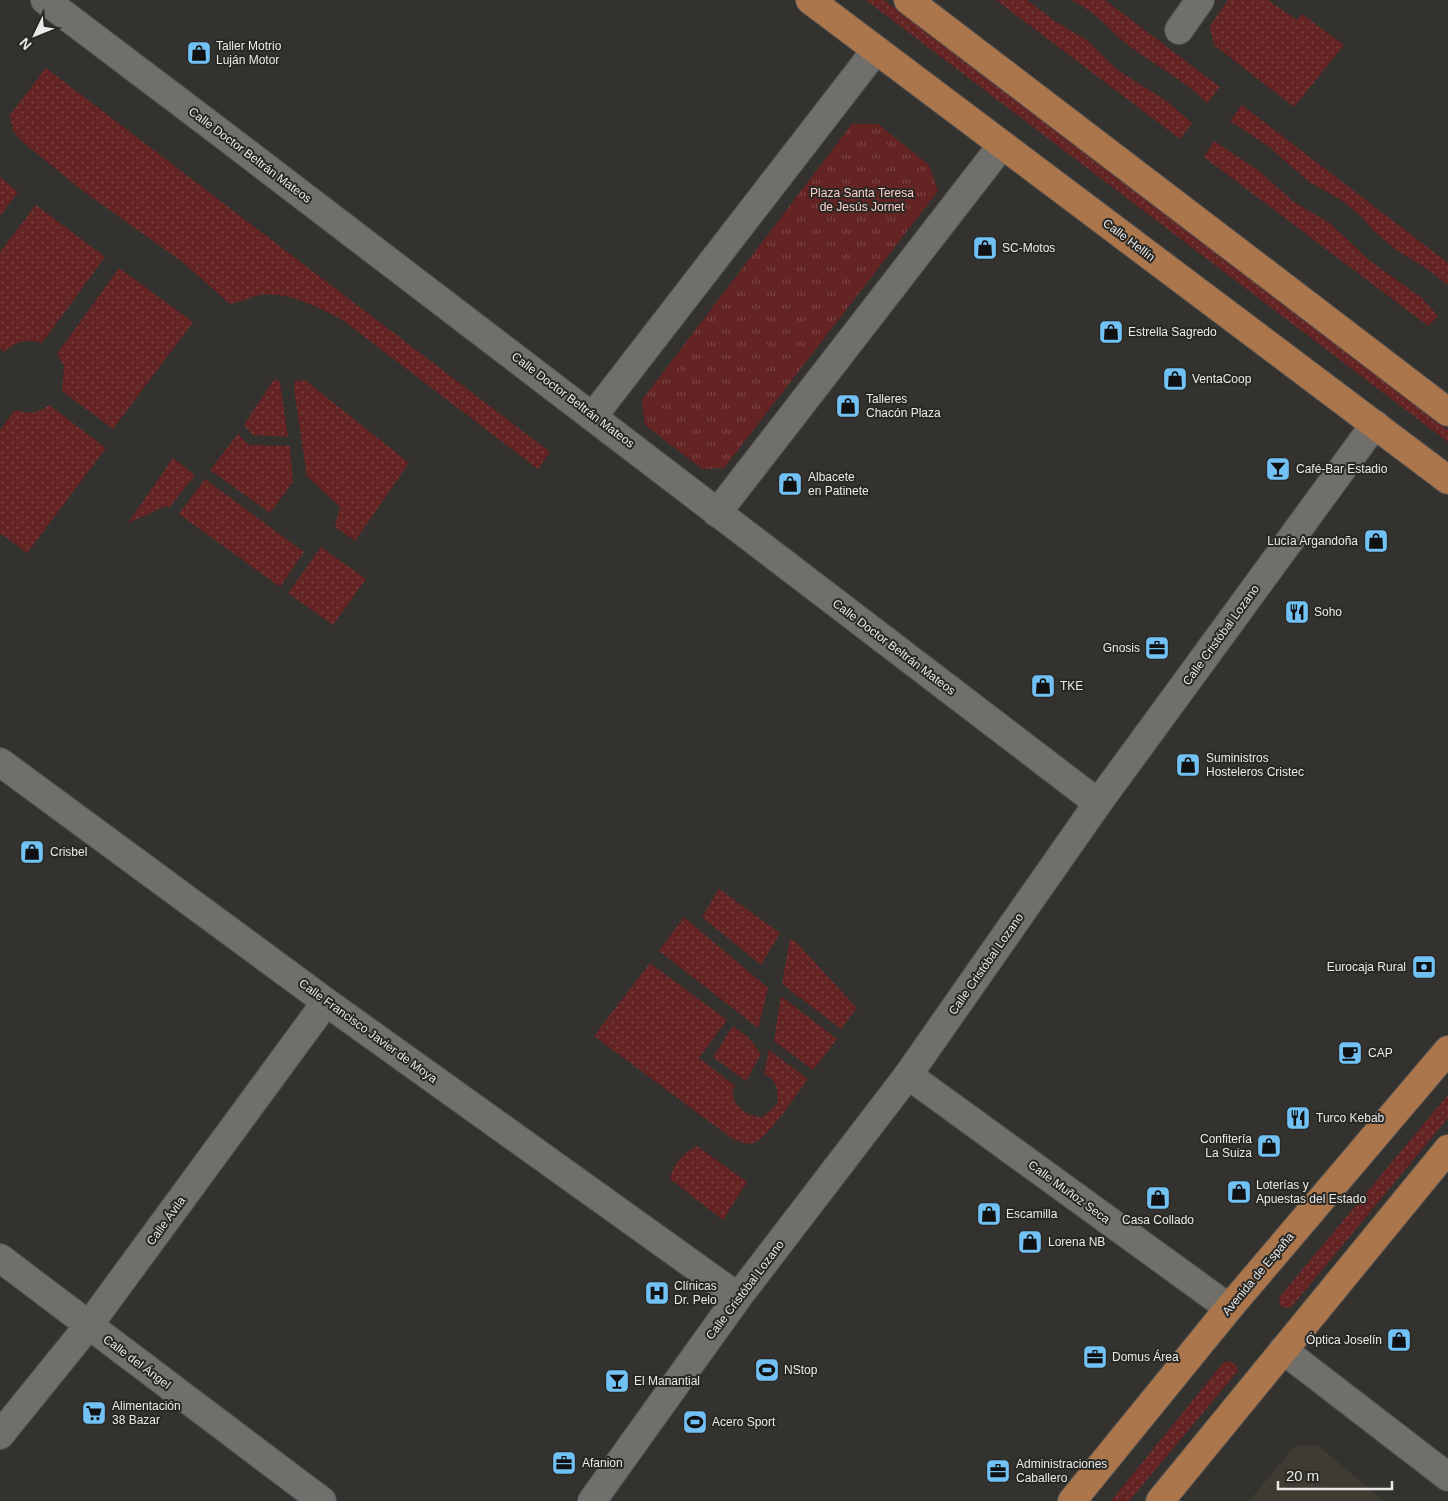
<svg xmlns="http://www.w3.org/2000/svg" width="1448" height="1501" font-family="Arial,sans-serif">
	<defs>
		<pattern id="grass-dots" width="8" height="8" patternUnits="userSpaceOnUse" patternTransform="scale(1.25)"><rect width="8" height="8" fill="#652424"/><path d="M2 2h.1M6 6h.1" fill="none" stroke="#7b4444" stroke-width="1.8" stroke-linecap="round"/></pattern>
		<pattern id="park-tufts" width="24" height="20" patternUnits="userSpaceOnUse" patternTransform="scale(1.25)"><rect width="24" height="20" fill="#652424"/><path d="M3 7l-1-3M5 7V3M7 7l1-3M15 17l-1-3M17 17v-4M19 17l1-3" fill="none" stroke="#7b4444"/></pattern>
	</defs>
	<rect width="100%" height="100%" fill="#33322f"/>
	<!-- built -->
	<path fill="#3e3b33" d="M 1317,1445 L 1385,1501 L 1249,1501 L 1295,1446 Z"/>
	<!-- grass -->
	<g fill="url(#grass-dots)">
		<path d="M 866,0 L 884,0 L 1448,430 L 1448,442 Z"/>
		<path d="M 996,0 L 1027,0 L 1056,22 L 1087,40 L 1116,69 L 1168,102 L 1192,123 L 1180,139 Z"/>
		<path d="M 1071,0 L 1105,0 L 1220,87 L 1207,103 C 1186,81 1157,67 1132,48 C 1109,31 1099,13 1071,0 Z"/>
		<path d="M 1228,0 L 1268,0 L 1297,20 L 1302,14 L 1344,45 L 1294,107 L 1214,45 L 1210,26 Z"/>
		<path d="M 46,68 L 550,452 L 538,469 L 341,319 C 320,308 285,290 260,295 C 250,297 241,302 230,304 L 185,264 L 83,191 L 25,144 L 13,131 L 10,115 Z"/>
		<path d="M 1242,105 L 1448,263 L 1448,285 L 1426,268 L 1396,250 L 1373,230 L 1361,216 L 1341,200 L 1309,182 L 1268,146 L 1230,121 Z"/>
		<path d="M 1214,141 L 1259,171 L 1294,202 L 1331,224 L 1370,261 L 1422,298 L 1438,316 L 1428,326 L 1204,157 Z"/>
		<path d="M 0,177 L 18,192 L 0,216 Z"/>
		<path d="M 36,205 L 105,257 L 42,343 C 26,339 17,341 4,352 L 0,349 L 0,252 Z"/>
		<path d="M 119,268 L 193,322 L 113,429 L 62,391 L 64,366 L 57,354 Z"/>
		<path d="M 277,379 L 280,383 L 288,437 L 253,435 L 244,425 L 273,381 Z"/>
		<path d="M 305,380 L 409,463 L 355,541 L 335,527 L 340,507 L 307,476 L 294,389 L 295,381 Z"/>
		<path d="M 49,405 L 106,448 L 27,553 L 0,533 L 0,430 L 15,410 C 28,414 38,414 49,405 Z"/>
		<path d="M 238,434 L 249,445 L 290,446 L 293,482 L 270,513 L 210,470 Z"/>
		<path d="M 173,458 L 195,475 L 169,508 L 166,506 L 128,523 Z"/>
		<path d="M 205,479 L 304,552 L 280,587 L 179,514 Z"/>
		<path d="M 321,547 L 366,579 L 333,625 L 288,593 Z"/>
		<path d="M 719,889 L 780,933 L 761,965 L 702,917 Z"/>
		<path d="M 684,917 L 768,988 L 758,1028 L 659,951 Z"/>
		<path d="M 790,939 L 795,941 L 857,1008 L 841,1029 L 782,984 Z"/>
		<path d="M 650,963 L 727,1020 L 699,1058 L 735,1086 L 732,1092 C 735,1108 747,1117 763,1117 L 777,1105 C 779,1091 777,1080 764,1074 L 769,1050 L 808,1079 C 798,1092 768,1137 756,1142 C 746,1146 738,1141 730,1137 L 594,1036 Z"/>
		<path d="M 781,996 L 837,1039 L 813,1070 L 774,1041 Z"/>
		<path d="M 733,1026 L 749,1038 L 761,1054 L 746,1081 L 713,1057 Z"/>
		<path d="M 1448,1095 L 1448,1118 L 1293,1305 L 1289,1308 L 1281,1307 L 1279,1299 L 1282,1294 Z"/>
		<path d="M 697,1146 L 747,1182 L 723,1220 L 670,1179 C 674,1162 682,1154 697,1146 Z"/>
		<path d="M 1230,1361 L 1236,1365 L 1238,1371 L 1129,1501 L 1111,1501 L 1223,1363 Z"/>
	</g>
	<!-- park -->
	<path fill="url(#park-tufts)" d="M 852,124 L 878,124 L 929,165 L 938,191 L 724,468 L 702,469 L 645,425 L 642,400 Z"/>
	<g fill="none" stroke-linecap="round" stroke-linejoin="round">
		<defs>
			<g id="minor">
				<path d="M 45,0 C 397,266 748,533 1098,803"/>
				<path d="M 1179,30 L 1200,0"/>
				<path d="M 594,415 L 876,50"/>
				<path d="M 717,513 L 1002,145"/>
				<path d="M 0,762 L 326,1002 L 738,1297"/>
				<path d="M 908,1075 L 1229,1308"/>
				<path d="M 0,1258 L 322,1501"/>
				<path d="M 1283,1350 L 1448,1477"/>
				<path d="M 0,1435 L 89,1325 L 326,1002"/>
				<path d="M 592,1501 L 738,1297 L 908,1075 L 1098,803 L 1375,424"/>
			</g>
			<g id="major">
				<path d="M 810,0 L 1448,480"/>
				<path d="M 908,0 L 1448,412"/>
				<path d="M 1072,1501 L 1229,1308 L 1448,1050"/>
				<path d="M 1160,1501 L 1448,1149"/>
			</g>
		</defs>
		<!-- minor casing -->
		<use href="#minor" stroke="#514f4d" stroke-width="30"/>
		<!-- major casing -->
		<use href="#major" stroke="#514f4d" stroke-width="30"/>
		<!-- minor -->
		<use href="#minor" stroke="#706f6c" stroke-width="28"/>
		<!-- major -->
		<use href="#major" stroke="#ac764d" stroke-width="28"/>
	</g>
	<!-- icons -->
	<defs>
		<symbol id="shop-square" viewBox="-11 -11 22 22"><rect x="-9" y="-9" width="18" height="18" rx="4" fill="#72c1f5" stroke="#292825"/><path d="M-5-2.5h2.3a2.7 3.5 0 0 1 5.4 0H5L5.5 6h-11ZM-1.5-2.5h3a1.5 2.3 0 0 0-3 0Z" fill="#111"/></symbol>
		<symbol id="bar-square" viewBox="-11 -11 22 22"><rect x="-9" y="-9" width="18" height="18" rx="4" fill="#72c1f5" stroke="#292825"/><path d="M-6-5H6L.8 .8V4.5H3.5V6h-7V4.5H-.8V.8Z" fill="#111"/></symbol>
		<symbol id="restaurant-square" viewBox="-11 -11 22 22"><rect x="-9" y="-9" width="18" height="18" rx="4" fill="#72c1f5" stroke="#292825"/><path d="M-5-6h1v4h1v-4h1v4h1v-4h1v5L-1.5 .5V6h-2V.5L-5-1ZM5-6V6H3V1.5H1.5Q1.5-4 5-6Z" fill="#111"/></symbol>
		<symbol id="office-square" viewBox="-11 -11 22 22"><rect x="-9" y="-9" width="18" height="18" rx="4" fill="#72c1f5" stroke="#292825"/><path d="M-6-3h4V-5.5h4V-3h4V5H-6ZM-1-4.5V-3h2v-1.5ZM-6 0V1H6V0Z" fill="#111"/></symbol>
		<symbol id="bank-square" viewBox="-11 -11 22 22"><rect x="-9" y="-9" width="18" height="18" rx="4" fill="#72c1f5" stroke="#292825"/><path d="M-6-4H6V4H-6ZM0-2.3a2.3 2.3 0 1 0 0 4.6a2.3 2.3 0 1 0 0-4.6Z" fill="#111"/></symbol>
		<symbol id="cafe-square" viewBox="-11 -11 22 22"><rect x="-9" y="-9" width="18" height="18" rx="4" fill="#72c1f5" stroke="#292825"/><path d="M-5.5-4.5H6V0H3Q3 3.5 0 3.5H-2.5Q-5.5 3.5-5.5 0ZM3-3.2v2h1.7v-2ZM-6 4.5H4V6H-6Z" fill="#111"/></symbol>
		<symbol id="hospital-square" viewBox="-11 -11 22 22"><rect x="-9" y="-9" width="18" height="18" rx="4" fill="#72c1f5" stroke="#292825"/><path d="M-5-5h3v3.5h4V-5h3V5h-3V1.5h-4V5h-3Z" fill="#111"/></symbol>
		<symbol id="stadium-square" viewBox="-11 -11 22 22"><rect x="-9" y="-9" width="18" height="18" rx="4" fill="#72c1f5" stroke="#292825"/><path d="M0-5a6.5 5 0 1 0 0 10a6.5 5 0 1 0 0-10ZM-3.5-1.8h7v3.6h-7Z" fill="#111"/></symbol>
		<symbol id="supermarket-square" viewBox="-11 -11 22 22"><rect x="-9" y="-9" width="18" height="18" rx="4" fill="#72c1f5" stroke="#292825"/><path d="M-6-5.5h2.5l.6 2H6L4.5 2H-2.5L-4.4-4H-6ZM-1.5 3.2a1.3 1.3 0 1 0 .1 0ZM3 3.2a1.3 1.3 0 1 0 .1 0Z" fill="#111"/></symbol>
	</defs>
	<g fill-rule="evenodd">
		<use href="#shop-square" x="185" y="39" width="28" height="28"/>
		<use href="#shop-square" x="971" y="234" width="28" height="28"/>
		<use href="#shop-square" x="1097" y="318" width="28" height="28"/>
		<use href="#shop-square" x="1161" y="365" width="28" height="28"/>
		<use href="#shop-square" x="834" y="392" width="28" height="28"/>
		<use href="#bar-square" x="1264" y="455" width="28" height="28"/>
		<use href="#shop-square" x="776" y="470" width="28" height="28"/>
		<use href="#shop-square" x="1362" y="527" width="28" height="28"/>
		<use href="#restaurant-square" x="1283" y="598" width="28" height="28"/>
		<use href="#office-square" x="1143" y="634" width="28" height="28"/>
		<use href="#shop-square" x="1029" y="672" width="28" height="28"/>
		<use href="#shop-square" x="1174" y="751" width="28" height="28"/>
		<use href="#shop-square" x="18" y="838" width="28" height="28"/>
		<use href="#bank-square" x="1410" y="953" width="28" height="28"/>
		<use href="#cafe-square" x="1336" y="1039" width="28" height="28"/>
		<use href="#restaurant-square" x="1284" y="1104" width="28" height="28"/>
		<use href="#shop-square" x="1255" y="1132" width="28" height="28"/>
		<use href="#shop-square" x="1225" y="1178" width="28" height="28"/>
		<use href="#shop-square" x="1144" y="1184" width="28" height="28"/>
		<use href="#shop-square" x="975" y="1200" width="28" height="28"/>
		<use href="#shop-square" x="1016" y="1228" width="28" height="28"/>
		<use href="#hospital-square" x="643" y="1279" width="28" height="28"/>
		<use href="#shop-square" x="1385" y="1326" width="28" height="28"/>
		<use href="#office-square" x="1081" y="1343" width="28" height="28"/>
		<use href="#stadium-square" x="753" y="1356" width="28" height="28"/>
		<use href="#bar-square" x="603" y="1367" width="28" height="28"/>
		<use href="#supermarket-square" x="80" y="1399" width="28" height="28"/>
		<use href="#stadium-square" x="681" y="1408" width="28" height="28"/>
		<use href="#office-square" x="550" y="1449" width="28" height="28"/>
		<use href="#office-square" x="984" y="1457" width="28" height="28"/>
	</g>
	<g text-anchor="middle" stroke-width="4" stroke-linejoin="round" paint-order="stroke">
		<!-- poi labels -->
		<g font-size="12" fill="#eae9e7" stroke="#292825" text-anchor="start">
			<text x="216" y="50">Taller Motrio<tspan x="216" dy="14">Luján Motor</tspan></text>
			<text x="1002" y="252">SC-Motos</text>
			<text x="1128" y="336">Estrella Sagredo</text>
			<text x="1192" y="383">VentaCoop</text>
			<text x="866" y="403">Talleres<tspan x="866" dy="14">Chacón Plaza</tspan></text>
			<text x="1296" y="473">Café-Bar Estadio</text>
			<text x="808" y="481">Albacete<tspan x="808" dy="14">en Patinete</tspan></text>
			<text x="1358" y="545" text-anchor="end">Lucía Argandoña</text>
			<text x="1314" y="616">Soho</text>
			<text x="1140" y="652" text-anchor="end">Gnosis</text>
			<text x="1060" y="690">TKE</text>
			<text x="1206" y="762">Suministros<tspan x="1206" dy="14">Hosteleros Cristec</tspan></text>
			<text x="50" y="856">Crisbel</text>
			<text x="1406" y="971" text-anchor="end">Eurocaja Rural</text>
			<text x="1368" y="1057">CAP</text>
			<text x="1316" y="1122">Turco Kebab</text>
			<text x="1252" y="1143" text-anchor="end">Confitería<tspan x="1252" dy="14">La Suiza</tspan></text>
			<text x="1256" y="1189">Loterías y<tspan x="1256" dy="14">Apuestas del Estado</tspan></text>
			<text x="1006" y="1218">Escamilla</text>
			<text x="1158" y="1224" text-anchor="middle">Casa Collado</text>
			<text x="1048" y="1246">Lorena NB</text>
			<text x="674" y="1290">Clínicas<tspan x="674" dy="14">Dr. Pelo</tspan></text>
			<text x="1382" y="1344" text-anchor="end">Óptica Joselín</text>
			<text x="1112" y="1361">Domus Área</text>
			<text x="784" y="1374">NStop</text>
			<text x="634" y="1385">El Manantial</text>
			<text x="112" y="1410">Alimentación<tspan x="112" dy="14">38 Bazar</tspan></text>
			<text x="712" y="1426">Acero Sport</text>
			<text x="582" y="1467">Afanion</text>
			<text x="1016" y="1468">Administraciones<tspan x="1016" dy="14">Caballero</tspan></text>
		</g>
		<!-- street labels -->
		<g font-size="12" fill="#eae9e7" stroke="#292825">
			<text transform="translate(250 155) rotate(37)" y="4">Calle Doctor Beltrán Mateos</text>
			<text transform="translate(1129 240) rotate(37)" y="4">Calle Hellín</text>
			<text transform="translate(573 400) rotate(37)" y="4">Calle Doctor Beltrán Mateos</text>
			<text transform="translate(1221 635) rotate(-54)" y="4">Calle Cristóbal Lozano</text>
			<text transform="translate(894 647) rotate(37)" y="4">Calle Doctor Beltrán Mateos</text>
			<text transform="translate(986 964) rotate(-55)" y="4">Calle Cristóbal Lozano</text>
			<text transform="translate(368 1031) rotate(36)" y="4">Calle Francisco Javier de Moya</text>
			<text transform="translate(1069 1192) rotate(36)" y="4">Calle Muñoz Seca</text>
			<text transform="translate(166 1221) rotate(-54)" y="4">Calle Ávila</text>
			<text transform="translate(1258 1274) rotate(-50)" y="4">Avenida de España</text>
			<text transform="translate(745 1290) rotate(-53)" y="4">Calle Cristóbal Lozano</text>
			<text transform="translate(137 1362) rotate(37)" y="4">Calle del Ángel</text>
		</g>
		<!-- park labels -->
		<g font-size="12" fill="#fbcecb" stroke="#292825">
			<text x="862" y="197">Plaza Santa Teresa<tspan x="862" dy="14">de Jesús Jornet</tspan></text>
		</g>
	</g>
	<!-- north arrow -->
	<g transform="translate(35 35) rotate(227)" stroke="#292825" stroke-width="4" paint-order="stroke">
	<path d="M0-4L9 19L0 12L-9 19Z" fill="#eae9e7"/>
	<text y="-8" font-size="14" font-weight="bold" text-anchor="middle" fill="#eae9e7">N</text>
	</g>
	<!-- scale -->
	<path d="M1278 1481v8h114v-8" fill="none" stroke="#eae9e7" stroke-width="2.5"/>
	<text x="1286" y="1481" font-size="15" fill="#eae9e7" stroke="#292825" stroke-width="4" paint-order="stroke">20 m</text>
</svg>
